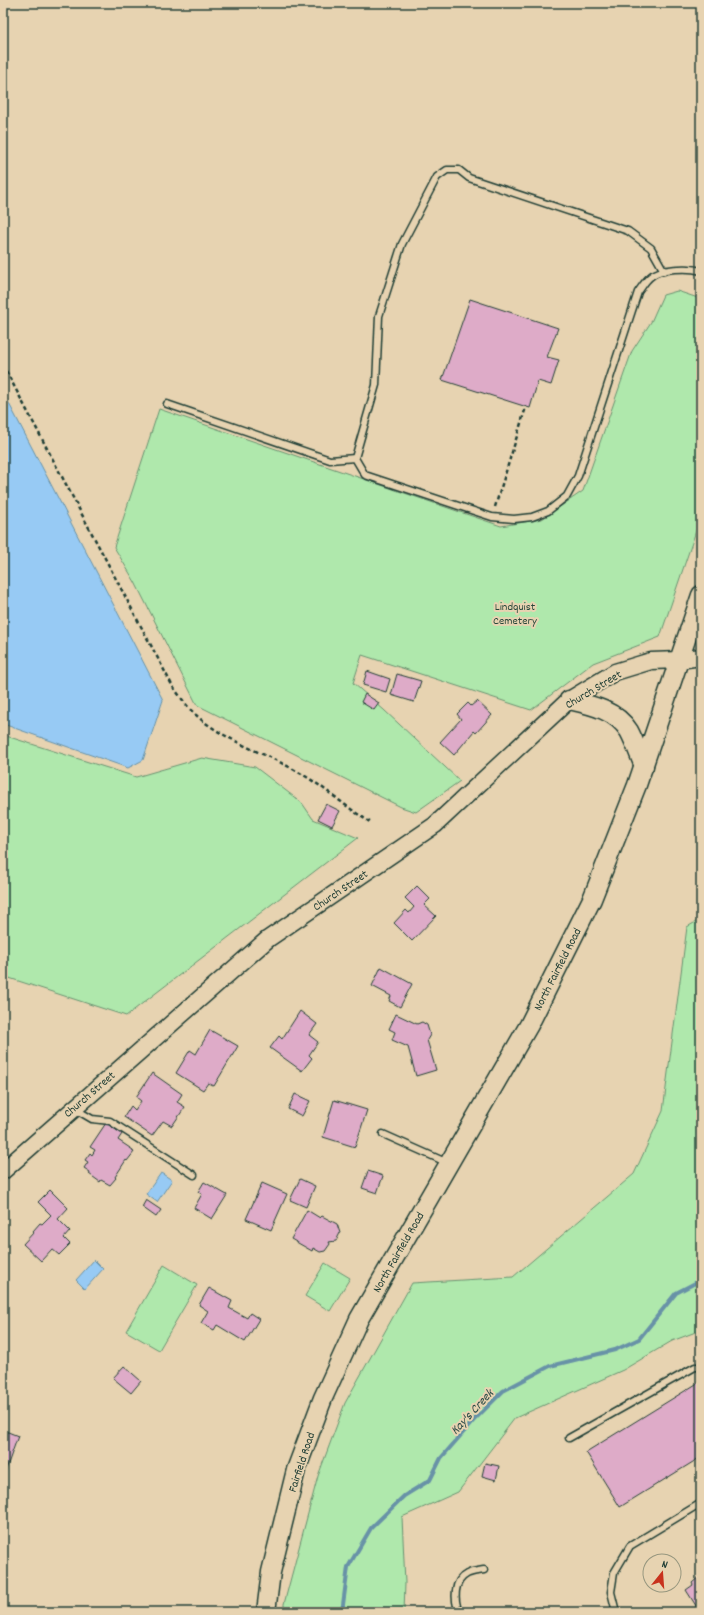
<svg xmlns="http://www.w3.org/2000/svg" width="704" height="1615" font-family="Dekko,sans-serif">
	<rect width="100%" height="100%" fill="#e7d3b1"/>
	<filter id="ink" filterUnits="userSpaceOnUse"><feTurbulence type="fractalNoise" baseFrequency=".025" numOctaves="2"/><feDisplacementMap in="SourceGraphic" scale="8" xChannelSelector="R" yChannelSelector="G"/><feConvolveMatrix kernelMatrix="1 2 1 2 8 2 1 2 1" color-interpolation-filters="sRGB"/></filter>
	<g filter="url(#ink)">
		<!-- green -->
		<g fill="#afe8ac" stroke="#679270">
			<path d="M 677,291 L 701,299 L 701,516 L 660,637 L 593,663 L 531,710 L 362,655 L 353,683 L 384,710 L 460,781 L 416,812 L 401,807 L 197,705 L 135,582 L 114,547 L 159,409 L 501,526 L 542,519 L 583,491 L 632,351 L 651,322 L 663,295 Z"/>
			<path d="M 3,735 L 136,777 L 202,758 L 255,767 L 302,803 L 313,819 L 358,838 L 126,1016 L 3,976 Z"/>
			<path d="M 701,919 L 701,1330 L 672,1341 L 623,1370 L 515,1418 L 458,1492 L 402,1517 L 405,1583 L 404,1612 L 284,1612 L 284,1604 L 318,1476 L 345,1403 L 412,1283 L 513,1277 L 634,1174 L 663,1111 L 687,927 Z"/>
			<path d="M 325,1263 L 350,1278 L 330,1311 L 305,1296 Z"/>
			<path d="M 164,1265 L 197,1285 L 159,1350 L 126,1331 Z"/>
		</g>
		<!-- water -->
		<g fill="#97caf4" stroke="#6792a7">
			<path d="M 3,392 L 163,700 L 143,760 L 128,768 L 3,724 Z"/>
			<path d="M 161,1173 L 172,1180 L 157,1202 L 146,1194 Z"/>
			<path d="M 94,1260 L 103,1269 L 85,1289 L 76,1280 Z"/>
		</g>
		<g fill="none" stroke-linecap="round" stroke-linejoin="round">
			<!-- stream -->
			<path stroke="#6792a7" stroke-width="4" d="M 342,1612 L 348,1567 L 371,1528 L 404,1496 L 430,1480 L 441,1458 L 475,1419 L 503,1391 L 550,1366 L 615,1350 L 639,1339 L 676,1293 L 701,1280"/>
		</g>
		<!-- building -->
		<g fill="#deabc8" stroke="#1f3d34">
			<path d="M 470,299 L 558,328 L 547,357 L 559,360 L 551,385 L 538,381 L 530,408 L 442,380 Z"/>
			<path d="M 367,671 L 390,679 L 386,692 L 363,685 Z"/>
			<path d="M 397,674 L 421,681 L 414,702 L 391,695 Z"/>
			<path d="M 365,694 L 379,703 L 374,710 L 361,702 Z"/>
			<path d="M 477,701 L 492,715 L 476,733 L 474,731 L 454,755 L 440,742 L 461,719 L 457,714 L 468,703 L 471,706 Z"/>
			<path d="M 326,804 L 340,811 L 332,826 L 318,819 Z"/>
			<path d="M 417,886 L 430,899 L 424,905 L 436,916 L 412,941 L 394,923 L 406,910 L 409,913 L 414,907 L 405,898 Z"/>
			<path d="M 381,967 L 412,984 L 400,1007 L 389,1001 L 391,996 L 372,986 Z"/>
			<path d="M 300,1011 L 317,1024 L 309,1035 L 318,1042 L 309,1055 L 312,1058 L 302,1071 L 270,1048 L 279,1036 L 282,1039 Z"/>
			<path d="M 396,1014 L 417,1024 L 422,1022 L 427,1025 L 430,1035 L 427,1040 L 436,1070 L 416,1076 L 408,1047 L 392,1040 L 395,1032 L 389,1029 Z"/>
			<path d="M 210,1030 L 238,1046 L 214,1086 L 208,1083 L 203,1090 L 176,1073 L 190,1050 L 196,1054 Z"/>
			<path d="M 152,1073 L 182,1094 L 177,1102 L 185,1107 L 172,1126 L 163,1121 L 152,1136 L 124,1117 L 131,1106 L 135,1110 L 141,1101 L 136,1097 Z"/>
			<path d="M 295,1094 L 310,1101 L 302,1116 L 288,1109 Z"/>
			<path d="M 334,1100 L 367,1110 L 355,1147 L 323,1137 Z"/>
			<path d="M 106,1123 L 122,1134 L 118,1140 L 133,1150 L 132,1151 L 134,1152 L 127,1161 L 126,1160 L 115,1177 L 116,1178 L 110,1185 L 101,1180 L 100,1182 L 89,1174 L 90,1172 L 84,1168 L 88,1162 L 85,1160 L 90,1153 L 92,1155 L 95,1150 L 90,1147 Z"/>
			<path d="M 368,1171 L 383,1176 L 377,1193 L 362,1188 Z"/>
			<path d="M 300,1179 L 315,1186 L 306,1207 L 290,1200 Z"/>
			<path d="M 204,1182 L 227,1195 L 212,1219 L 194,1208 L 202,1194 L 198,1192 Z"/>
			<path d="M 262,1183 L 287,1194 L 271,1230 L 246,1219 Z"/>
			<path d="M 50,1190 L 68,1208 L 58,1219 L 70,1231 L 64,1238 L 70,1244 L 59,1255 L 52,1249 L 41,1261 L 23,1244 L 34,1232 L 33,1231 L 40,1223 L 42,1224 L 51,1215 L 38,1202 Z"/>
			<path d="M 146,1200 L 161,1210 L 156,1217 L 142,1207 Z"/>
			<path d="M 307,1210 L 320,1218 L 322,1216 L 337,1224 L 340,1233 L 336,1241 L 329,1242 L 330,1244 L 325,1251 L 320,1252 L 313,1248 L 312,1251 L 291,1239 Z"/>
			<path d="M 209,1288 L 232,1301 L 229,1308 L 247,1318 L 250,1313 L 259,1319 L 245,1342 L 217,1325 L 214,1330 L 201,1323 L 208,1311 L 199,1305 Z"/>
			<path d="M 124,1366 L 141,1381 L 131,1393 L 113,1378 Z"/>
			<path d="M 701,1381 L 701,1457 L 620,1507 L 586,1452 Z"/>
			<path d="M 3,1430 L 18,1436 L 4,1475 L 3,1474 Z"/>
			<path d="M 485,1463 L 499,1466 L 496,1480 L 482,1476 Z"/>
			<path d="M 701,1574 L 701,1612 L 700,1612 L 686,1590 L 693,1585 L 692,1583 L 700,1576 Z"/>
		</g>
		<g fill="none" stroke-linecap="round" stroke-linejoin="round">
			<defs>
				<g id="service">
					<path d="M 664,271 L 651,248 L 628,231 L 469,178 L 459,170 L 447,170 L 437,177 L 402,244 L 379,316 L 376,385 L 355,458 L 365,475 L 492,517 L 514,519 L 532,517 L 548,511 L 567,496 L 578,476 L 638,292 C 642,287 645,281 650,277 C 659,268 689,267 701,271"/>
					<path d="M 167,404 L 330,460 L 355,458"/>
					<path d="M 75,1109 L 92,1119 L 110,1121 L 194,1175"/>
					<path d="M 383,1134 L 448,1163"/>
					<path d="M 569,1438 L 695,1367 L 701,1367"/>
					<path d="M 459,1612 C 454,1600 453,1581 467,1574 C 472,1571 479,1571 484,1570"/>
					<path d="M 616,1612 L 611,1592 L 614,1573 L 630,1546 L 701,1503"/>
				</g>
				<path id="tertiary" d="M 3,1171 L 268,939 L 435,825 L 569,700 L 615,672 L 651,661 L 679,660 L 701,657"/>
				<g id="secondary">
					<path d="M 569,700 C 591,705 616,710 629,731 C 635,742 639,755 644,766"/>
					<path d="M 266,1612 L 271,1572 L 296,1470 L 323,1398 L 359,1319 L 529,1025 L 592,899 L 637,785 L 701,595"/>
				</g>
			</defs>
			<!-- service casing -->
			<use href="#service" stroke="#1f3d34" stroke-width="9"/>
			<!-- tertiary casing -->
			<use href="#tertiary" stroke="#1f3d34" stroke-width="19"/>
			<!-- secondary casing -->
			<use href="#secondary" stroke="#1f3d34" stroke-width="21"/>
			<!-- path -->
			<g stroke="#1f3d34" stroke-width="2.5" stroke-dasharray="4 3" stroke-linecap="butt">
				<path d="M 3,365 L 173,687 C 180,696 187,707 196,715 C 227,743 270,754 305,776 C 328,790 347,808 370,822"/>
				<path d="M 495,507 L 526,407"/>
			</g>
			<!-- service -->
			<use href="#service" stroke="#e7d3b1" stroke-width="6"/>
			<!-- tertiary -->
			<use href="#tertiary" stroke="#e7d3b1" stroke-width="16"/>
			<!-- secondary -->
			<use href="#secondary" stroke="#e7d3b1" stroke-width="18"/>
		</g>
	</g>
	<g text-anchor="middle" stroke-width="4" stroke-linejoin="round" paint-order="stroke">
		<!-- park labels -->
		<g font-size="12" fill="#26463a" stroke="#e7d3b1">
			<text x="515" y="610">Lindquist<tspan x="515" dy="14">Cemetery</tspan></text>
		</g>
		<!-- street labels -->
		<g font-size="12" fill="#1f3d34" stroke="#e7d3b1">
			<text transform="translate(593 689) rotate(-31)" y="4">Church Street</text>
			<text transform="translate(340 890) rotate(-34)" y="4">Church Street</text>
			<text transform="translate(557 969) rotate(-63)" y="4">North Fairfield Road</text>
			<text transform="translate(89 1094) rotate(-41)" y="4">Church Street</text>
			<text transform="translate(398 1252) rotate(-60)" y="4">North Fairfield Road</text>
			<text transform="translate(301 1462) rotate(-72)" y="4">Fairfield Road</text>
		</g>
		<!-- water labels -->
		<g font-size="13" font-style="italic" fill="#2b4b47" stroke="#e7d3b1">
			<text transform="translate(471 1411) rotate(-47)" y="5">Kay's Creek</text>
		</g>
	</g>
	<!-- margin -->
	<rect width="704" height="1615" fill="none" stroke="#e7d3b1" stroke-width="16"/>
	<rect x="8" y="8" width="688" height="1599" fill="none" stroke="#1f3d34" stroke-width="1.5" filter="url(#ink)"/>
	<!-- north arrow -->
	<g transform="translate(662 1573) rotate(17)"><circle r="19" fill="#e7d3b1" stroke="#97977f"/>
	<path d="M0-3L7 15L0 10L-7 15Z" fill="#c8321e"/>
	<text y="-6" font-size="11" font-weight="bold" text-anchor="middle" fill="#1f3d34">N</text>
	</g>
</svg>
